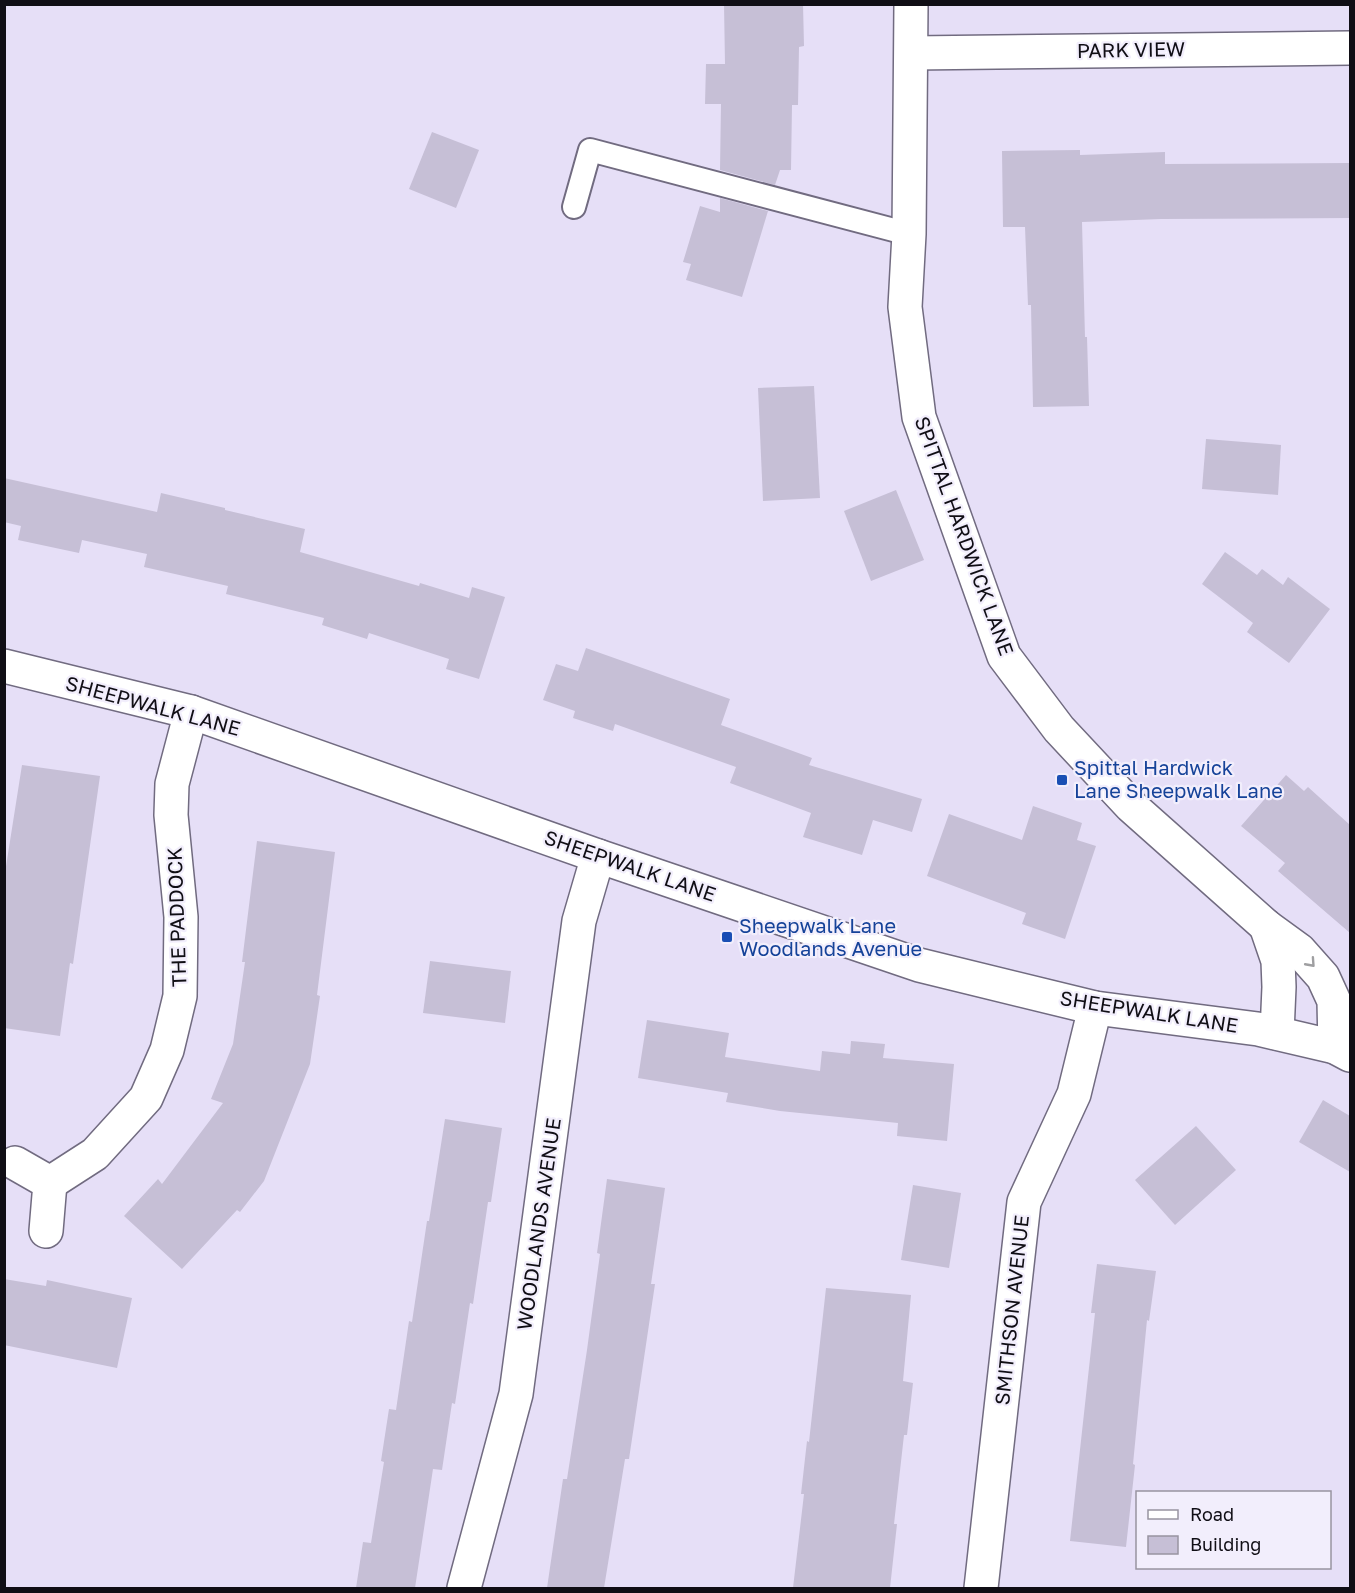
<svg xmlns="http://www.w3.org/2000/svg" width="1355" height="1593" font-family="'Golos Text',sans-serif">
	<rect width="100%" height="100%" fill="#e6dff7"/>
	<!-- building -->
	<g fill="#c6bfd6">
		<path d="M 724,4 L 803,4 L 804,46 L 799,47 L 798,105 L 792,105 L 791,170 L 780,170 L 775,185 L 720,170 L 721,104 L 705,104 L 706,64 L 725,64 Z"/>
		<path d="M 432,132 L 479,150 L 456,208 L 409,189 Z"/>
		<path d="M 1080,150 L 1080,155 L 1165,152 L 1165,164 L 1350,163 L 1350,218 L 1161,219 L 1082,222 L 1085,337 L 1087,337 L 1089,406 L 1033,407 L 1031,305 L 1028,305 L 1025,227 L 1003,227 L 1002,151 Z"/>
		<path d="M 720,198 L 768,211 L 742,297 L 686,280 L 691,264 L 683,262 L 700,206 L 720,212 Z"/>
		<path d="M 814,386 L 820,498 L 763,501 L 758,388 Z"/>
		<path d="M 1206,439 L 1281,445 L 1278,495 L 1202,489 Z"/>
		<path d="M 4,478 L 157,512 L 161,493 L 225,508 L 225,510 L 305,529 L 300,552 L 419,586 L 420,583 L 469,598 L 472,587 L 505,597 L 479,679 L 446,669 L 449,659 L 369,633 L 367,639 L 322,625 L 324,618 L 226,594 L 228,586 L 144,567 L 147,554 L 82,540 L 79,553 L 18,540 L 21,526 L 4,522 Z"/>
		<path d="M 896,490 L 924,560 L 871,581 L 844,511 Z"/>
		<path d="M 1225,552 L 1257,575 L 1262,569 L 1283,585 L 1288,577 L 1330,609 L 1289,663 L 1247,632 L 1253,623 L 1202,584 Z"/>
		<path d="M 586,648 L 730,699 L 721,725 L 812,758 L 809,765 L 922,799 L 912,832 L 873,820 L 862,855 L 803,837 L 811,813 L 730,783 L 736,767 L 615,724 L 613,731 L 573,718 L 575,711 L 543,700 L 556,664 L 578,671 Z"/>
		<path d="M 22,765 L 100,776 L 73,964 L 70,963 L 60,1036 L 4,1028 L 4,879 Z"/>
		<path d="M 1286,775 L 1304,791 L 1308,787 L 1350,825 L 1350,933 L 1278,871 L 1285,863 L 1241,826 Z"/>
		<path d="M 1033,806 L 1082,823 L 1077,840 L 1096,846 L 1065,939 L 1022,924 L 1026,913 L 927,876 L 949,814 L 1022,840 Z"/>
		<path d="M 257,841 L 335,852 L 317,995 L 320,996 L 310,1064 L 264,1181 L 240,1212 L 237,1210 L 182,1269 L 124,1216 L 158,1179 L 162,1184 L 223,1103 L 211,1099 L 233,1044 L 245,962 L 242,962 Z"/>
		<path d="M 430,961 L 511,971 L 505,1023 L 423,1013 Z"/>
		<path d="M 647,1020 L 729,1033 L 725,1057 L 820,1071 L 822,1051 L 850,1054 L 851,1041 L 885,1044 L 883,1058 L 954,1064 L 947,1141 L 897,1136 L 898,1123 L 780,1111 L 726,1102 L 728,1093 L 638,1078 Z"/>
		<path d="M 1323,1100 L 1350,1116 L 1350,1172 L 1299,1142 Z"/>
		<path d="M 445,1119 L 502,1128 L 491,1202 L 488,1202 L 473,1304 L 470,1303 L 455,1404 L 452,1403 L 442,1470 L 433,1469 L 415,1588 L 356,1588 L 363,1542 L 371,1543 L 384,1462 L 381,1461 L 389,1409 L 396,1410 L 409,1321 L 412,1322 L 427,1221 L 429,1221 Z"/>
		<path d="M 1196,1126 L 1236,1170 L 1175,1225 L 1135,1180 Z"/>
		<path d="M 607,1179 L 665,1188 L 651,1284 L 655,1284 L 629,1459 L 625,1459 L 604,1588 L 547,1588 L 563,1479 L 567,1479 L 587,1350 L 600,1254 L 597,1253 Z"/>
		<path d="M 913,1185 L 961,1193 L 949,1268 L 901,1260 Z"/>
		<path d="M 1097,1264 L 1156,1271 L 1149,1321 L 1147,1320 L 1133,1464 L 1135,1465 L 1126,1547 L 1070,1541 L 1095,1313 L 1091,1313 Z"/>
		<path d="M 4,1279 L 46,1286 L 47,1280 L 132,1298 L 117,1368 L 4,1345 Z"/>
		<path d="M 826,1288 L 911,1295 L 903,1381 L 913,1383 L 907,1435 L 904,1435 L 894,1524 L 897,1524 L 890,1588 L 793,1588 L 804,1494 L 801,1494 L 807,1441 L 809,1442 Z"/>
	</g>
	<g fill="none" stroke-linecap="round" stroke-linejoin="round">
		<defs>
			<path id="service" d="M 574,207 L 590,150 L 909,234"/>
			<g id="minor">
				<path d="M 912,53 L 1350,48"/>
				<path d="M 15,1163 L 50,1183 L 46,1231"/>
				<path d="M 50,1183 L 95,1154 L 146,1098 L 167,1050 L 180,996 L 181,917 L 171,815 L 172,784 L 191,712"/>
				<path d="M 464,1588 L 516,1394 L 579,921 L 598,856"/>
				<path d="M 981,1588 L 1024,1202 L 1074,1094 L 1095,1008"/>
			</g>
			<g id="tertiary">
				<path d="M 911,4 L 909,234 L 905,307 L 919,417 L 1004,656 L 1059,729 L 1131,806 L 1266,926 L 1299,950 L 1323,977 L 1334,1001 L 1335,1047"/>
				<path d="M 1266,926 L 1278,961 L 1279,987 L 1277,1033"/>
			</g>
			<path id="secondary" d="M 4,666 L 191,712 L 598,856 L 919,965 L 1095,1008 L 1258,1029 L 1335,1047 L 1350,1055"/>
		</defs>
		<!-- service casing -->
		<use href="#service" stroke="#716b80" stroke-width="26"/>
		<!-- minor casing -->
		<use href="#minor" stroke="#716b80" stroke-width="36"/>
		<!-- tertiary casing -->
		<use href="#tertiary" stroke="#716b80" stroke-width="36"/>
		<!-- secondary casing -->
		<use href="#secondary" stroke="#716b80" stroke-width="36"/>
		<!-- service -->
		<use href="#service" stroke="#fff" stroke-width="22"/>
		<!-- minor -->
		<use href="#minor" stroke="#fff" stroke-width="33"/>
		<!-- tertiary -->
		<use href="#tertiary" stroke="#fff" stroke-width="33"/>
		<!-- secondary -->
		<use href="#secondary" stroke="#fff" stroke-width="33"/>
	</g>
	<!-- one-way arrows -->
	<defs><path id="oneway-chevron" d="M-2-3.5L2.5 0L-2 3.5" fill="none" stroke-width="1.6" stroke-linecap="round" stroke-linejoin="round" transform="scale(1.5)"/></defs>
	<use stroke="#9f9fa1" href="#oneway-chevron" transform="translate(1311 963) rotate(48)"/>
	<!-- markers -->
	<g fill="#1a4fb4" stroke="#f2eefc" stroke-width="2">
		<rect x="1056" y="774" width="12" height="12" rx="3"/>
		<rect x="721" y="931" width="12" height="12" rx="3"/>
	</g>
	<g text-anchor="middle" stroke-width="4.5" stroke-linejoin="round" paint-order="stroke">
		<!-- street labels -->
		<g font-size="20" fill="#100e15" stroke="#f2eefc">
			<text transform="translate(1131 50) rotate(-1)" y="7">PARK VIEW</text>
			<text transform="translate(964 536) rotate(70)" y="7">SPITTAL HARDWICK LANE</text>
			<text transform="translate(153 706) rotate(15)" y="7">SHEEPWALK LANE</text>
			<text transform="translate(630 866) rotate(19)" y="7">SHEEPWALK LANE</text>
			<text transform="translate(177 917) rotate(-92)" y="7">THE PADDOCK</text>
			<text transform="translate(1149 1012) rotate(9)" y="7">SHEEPWALK LANE</text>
			<text transform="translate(539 1224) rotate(-82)" y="7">WOODLANDS AVENUE</text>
			<text transform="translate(1012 1310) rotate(-84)" y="7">SMITHSON AVENUE</text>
		</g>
		<!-- transit labels -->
		<g font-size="20" fill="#164399" stroke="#f2eefc" text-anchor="start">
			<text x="1074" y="775">Spittal Hardwick<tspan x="1074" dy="23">Lane Sheepwalk Lane</tspan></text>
			<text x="739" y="933">Sheepwalk Lane<tspan x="739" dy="23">Woodlands Avenue</tspan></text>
		</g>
	</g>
	<!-- border -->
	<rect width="1355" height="1593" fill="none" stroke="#100e15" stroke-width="12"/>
	<!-- legend -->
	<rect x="1136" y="1491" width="195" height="78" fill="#f2eefc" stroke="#9894a0" stroke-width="1.5"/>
	<rect x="1148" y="1510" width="30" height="9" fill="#ffffff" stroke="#9894a0" stroke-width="1.5"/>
	<text x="1190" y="1521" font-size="18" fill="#100e15">Road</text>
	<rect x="1148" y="1536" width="30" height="18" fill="#c6bfd6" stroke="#9894a0" stroke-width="1.5"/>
	<text x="1190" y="1551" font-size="18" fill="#100e15">Building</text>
</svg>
